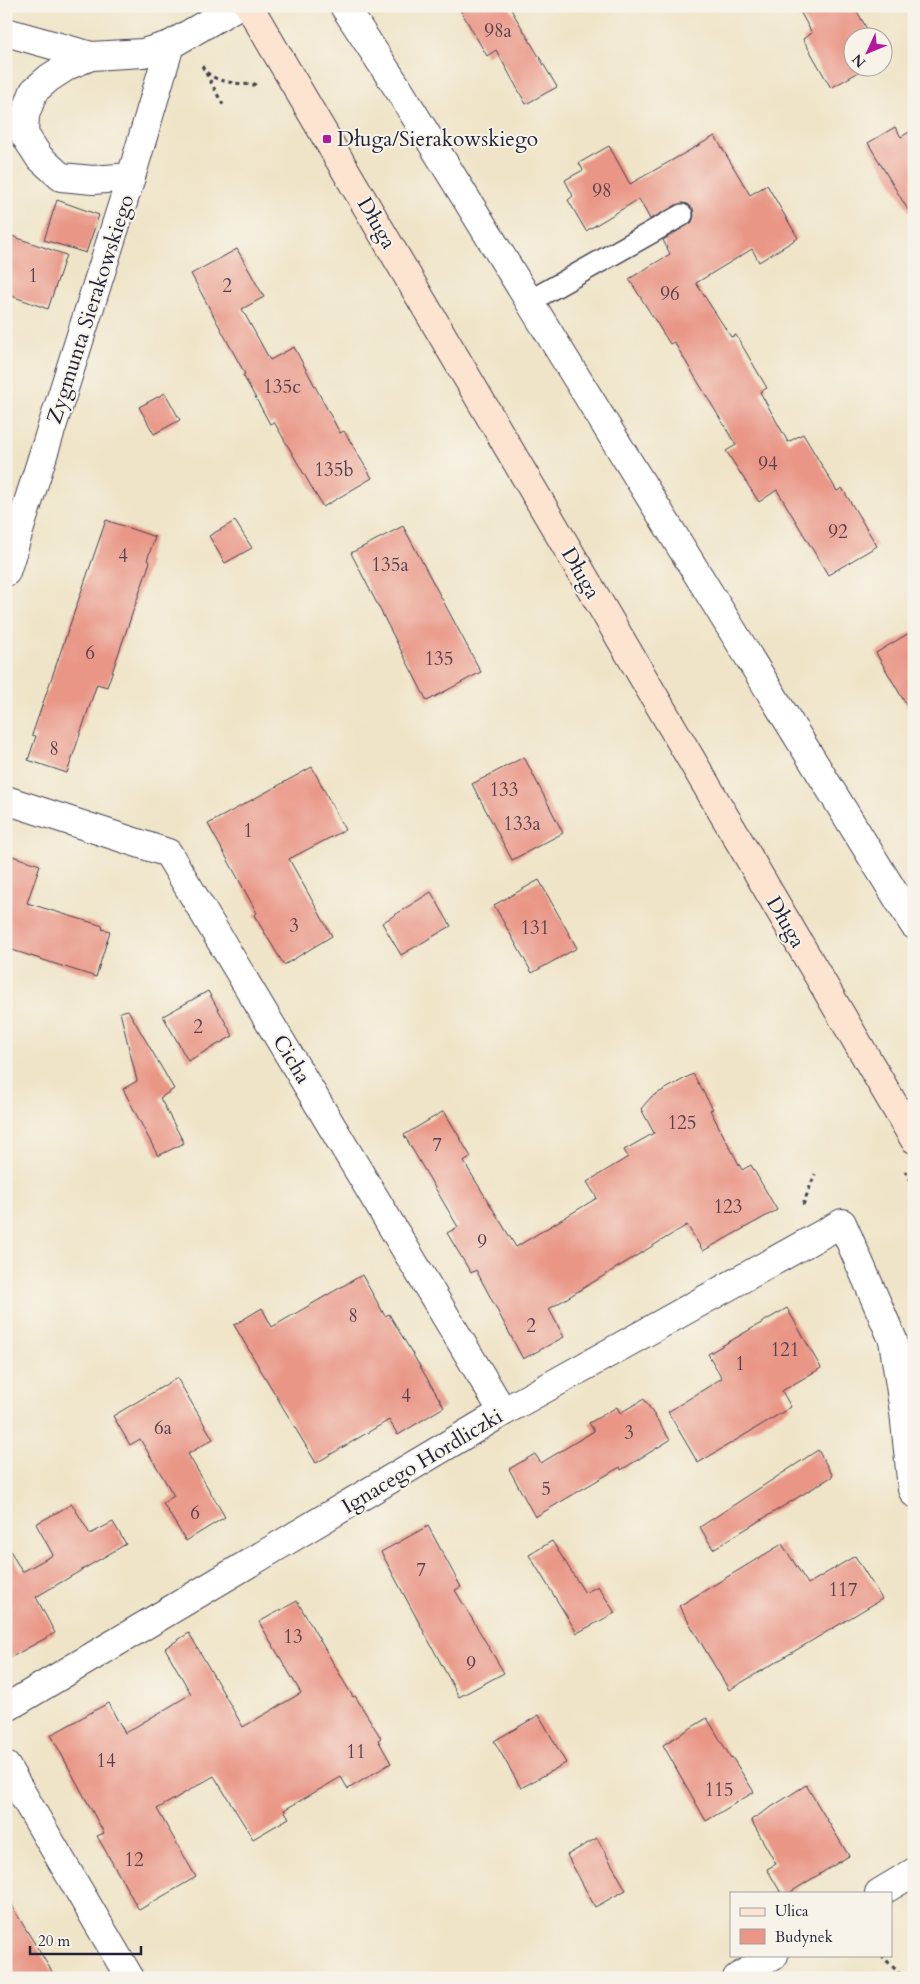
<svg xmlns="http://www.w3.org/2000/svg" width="920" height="1984" font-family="Cardo,serif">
	<rect width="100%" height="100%" fill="#f7f3e8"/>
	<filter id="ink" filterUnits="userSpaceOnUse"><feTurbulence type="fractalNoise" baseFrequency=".02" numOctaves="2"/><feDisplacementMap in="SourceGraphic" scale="10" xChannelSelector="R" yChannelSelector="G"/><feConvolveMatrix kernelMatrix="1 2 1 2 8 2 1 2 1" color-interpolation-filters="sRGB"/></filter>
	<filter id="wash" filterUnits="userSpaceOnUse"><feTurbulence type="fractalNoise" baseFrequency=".0096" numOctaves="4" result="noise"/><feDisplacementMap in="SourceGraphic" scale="20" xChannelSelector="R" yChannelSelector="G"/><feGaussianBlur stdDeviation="1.12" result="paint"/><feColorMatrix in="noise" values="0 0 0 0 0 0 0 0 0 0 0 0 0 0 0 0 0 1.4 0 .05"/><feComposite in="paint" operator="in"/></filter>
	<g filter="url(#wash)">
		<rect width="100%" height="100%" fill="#efe4c7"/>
		<g id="blocks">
			<!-- building -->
			<g fill="#e99686">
				<path d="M 458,6 L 509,6 L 557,87 L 526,104 L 496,50 L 487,56 Z"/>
				<path d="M 797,6 L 854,6 L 872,38 L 852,38 L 852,68 L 866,68 L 831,88 L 803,39 L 812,33 Z"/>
				<path d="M 895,127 L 901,137 L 914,129 L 914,220 L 868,143 Z"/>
				<path d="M 715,136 L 750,195 L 767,185 L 798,238 L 759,262 L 752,249 L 696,283 L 731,337 L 736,335 L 767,388 L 760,392 L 788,442 L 803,434 L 837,491 L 842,488 L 877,546 L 828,575 L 777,490 L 759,502 L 726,451 L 736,445 L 674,342 L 670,344 L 629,279 L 670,254 L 663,240 L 692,222 L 694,216 L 693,208 L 688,204 L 682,203 L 650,219 L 639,199 L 586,231 L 568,200 L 573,196 L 565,180 L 583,170 L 579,163 L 609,146 L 630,184 Z"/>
				<path d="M 57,200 L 99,215 L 86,253 L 44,240 Z"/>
				<path d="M 6,234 L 66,255 L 48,309 L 6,294 Z"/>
				<path d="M 237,249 L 264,297 L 242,309 L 270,360 L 294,347 L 340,433 L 344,431 L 372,478 L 323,507 L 274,422 L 270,424 L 243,375 L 245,374 L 191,274 Z"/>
				<path d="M 165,393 L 180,420 L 154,434 L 139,407 Z"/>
				<path d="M 106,520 L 155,537 L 147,560 L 150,562 L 107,687 L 97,684 L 67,773 L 28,760 L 36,736 L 32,735 Z"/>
				<path d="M 235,521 L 252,548 L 225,563 L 209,536 Z"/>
				<path d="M 403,526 L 481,672 L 427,701 L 351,553 Z"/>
				<path d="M 914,630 L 914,718 L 876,653 Z"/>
				<path d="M 524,757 L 563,833 L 512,860 L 472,784 Z"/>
				<path d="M 312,767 L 345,830 L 289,859 L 332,936 L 284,965 L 254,915 L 257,913 L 208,824 Z"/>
				<path d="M 6,854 L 40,865 L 27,903 L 103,926 L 102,929 L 110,931 L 96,977 L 6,948 Z"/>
				<path d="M 539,880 L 577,948 L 532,973 L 494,905 Z"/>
				<path d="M 431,892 L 451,926 L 401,955 L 382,923 Z"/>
				<path d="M 208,991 L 233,1036 L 188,1061 L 163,1016 Z"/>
				<path d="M 128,1010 L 174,1089 L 160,1098 L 184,1143 L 158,1156 L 123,1089 L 137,1081 L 120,1012 Z"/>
				<path d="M 693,1074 L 713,1109 L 710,1110 L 742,1170 L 751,1165 L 777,1210 L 703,1251 L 687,1225 L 549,1309 L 564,1337 L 523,1359 L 476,1270 L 471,1273 L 447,1233 L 458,1227 L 404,1135 L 444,1111 L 471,1157 L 464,1162 L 516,1247 L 597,1198 L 587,1182 L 628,1157 L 624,1150 L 654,1133 L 641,1109 L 651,1097 Z"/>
				<path d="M 362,1275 L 385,1316 L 389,1314 L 444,1407 L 398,1435 L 389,1420 L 316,1463 L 234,1325 L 262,1308 L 272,1327 Z"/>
				<path d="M 787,1308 L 821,1368 L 782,1391 L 791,1407 L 698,1463 L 668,1412 L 722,1378 L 708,1354 Z"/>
				<path d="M 177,1378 L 213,1439 L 188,1454 L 225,1517 L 186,1541 L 163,1503 L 174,1496 L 140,1439 L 130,1445 L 113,1416 Z"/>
				<path d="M 644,1399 L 670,1440 L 621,1470 L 620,1467 L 535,1517 L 509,1469 L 535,1454 L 541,1463 L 594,1431 L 589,1423 L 617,1407 L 620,1413 Z"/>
				<path d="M 818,1450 L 833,1476 L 713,1549 L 700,1527 Z"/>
				<path d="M 72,1504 L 90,1534 L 113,1522 L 126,1544 L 36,1597 L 55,1633 L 6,1660 L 6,1543 L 22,1572 L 53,1555 L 36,1524 Z"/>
				<path d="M 428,1526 L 461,1587 L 455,1590 L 504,1673 L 459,1697 L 381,1552 Z"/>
				<path d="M 552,1541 L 585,1593 L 598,1586 L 615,1613 L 577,1633 L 529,1555 Z"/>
				<path d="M 782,1544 L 808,1584 L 855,1556 L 882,1599 L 729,1690 L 679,1606 Z"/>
				<path d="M 297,1601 L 353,1697 L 355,1696 L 381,1738 L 378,1740 L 391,1763 L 348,1789 L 341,1777 L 284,1810 L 289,1818 L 253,1839 L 214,1776 L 157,1809 L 196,1877 L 139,1910 L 97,1836 L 104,1833 L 51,1735 L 108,1703 L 125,1733 L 191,1694 L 165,1648 L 189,1633 L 243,1727 L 301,1693 L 259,1622 Z"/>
				<path d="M 539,1715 L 566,1763 L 521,1788 L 494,1741 Z"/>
				<path d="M 707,1718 L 731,1758 L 732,1757 L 754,1792 L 706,1821 L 663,1745 Z"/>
				<path d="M 806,1785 L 849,1856 L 789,1893 L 781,1893 L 767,1869 L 776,1864 L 751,1820 Z"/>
				<path d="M 597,1838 L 626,1890 L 595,1907 L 567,1855 Z"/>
				<path d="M 6,1897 L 56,1978 L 6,1978 Z"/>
			</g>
		</g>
	</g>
	<g filter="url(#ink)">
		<use href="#blocks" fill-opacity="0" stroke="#413f50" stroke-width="1"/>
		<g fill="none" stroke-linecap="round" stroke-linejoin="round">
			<defs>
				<path id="lane" d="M 530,301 L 682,215"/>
				<g id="street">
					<path d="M 344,6 L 399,90 L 914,925"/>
					<path d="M 6,32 L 91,56 L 143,53 L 170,45 L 237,6"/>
					<path d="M 91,56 L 69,65 L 49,78 L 34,91 L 25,115 L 24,134 L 39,157 L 61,177 L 93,180 L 131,177"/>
					<path d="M 6,572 L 131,177 L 170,45"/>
					<path d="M 6,800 L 168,853 L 503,1412"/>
					<path d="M 6,1708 L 503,1412 L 842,1223 L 893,1340 L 904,1412 L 912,1489 L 914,1493"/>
					<path d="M 6,1766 L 130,1978"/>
					<path d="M 879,1893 L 914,1872"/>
					<path d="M 737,1978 L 774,1955"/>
				</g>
				<path id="secondary" d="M 249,6 L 914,1139"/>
			</defs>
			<!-- lane casing -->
			<use href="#lane" stroke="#413f50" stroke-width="24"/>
			<!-- street casing -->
			<use href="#street" stroke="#413f50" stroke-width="30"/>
			<!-- secondary casing -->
			<use href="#secondary" stroke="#413f50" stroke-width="30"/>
			<!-- path -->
			<g stroke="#413f50" stroke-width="3" stroke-dasharray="4 4" stroke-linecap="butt">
				<path d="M 202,66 C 211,83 235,83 253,85 L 256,83"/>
				<path d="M 206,73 L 223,105"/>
				<path d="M 905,1171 L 914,1186"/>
				<path d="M 803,1205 L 815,1174"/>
				<path d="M 881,1955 L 904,1978"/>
			</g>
			<!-- lane -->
			<use href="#lane" stroke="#fff" stroke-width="21"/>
			<!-- street -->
			<use href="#street" stroke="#fff" stroke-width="28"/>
			<!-- secondary -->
			<use href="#secondary" stroke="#fde4d1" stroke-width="28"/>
		</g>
	</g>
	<!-- markers -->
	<rect fill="#b5179e" stroke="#f7f3e8" stroke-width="2" x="322" y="134" width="10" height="10" rx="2.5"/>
	<g text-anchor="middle" stroke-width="4" stroke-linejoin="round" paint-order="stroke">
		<!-- number labels -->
		<g font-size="19" fill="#543f4e">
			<text x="498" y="37">98a</text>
			<text x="602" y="197">98</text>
			<text x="33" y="282">1</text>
			<text x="227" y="292">2</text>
			<text x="670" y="300">96</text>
			<text x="282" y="393">135c</text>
			<text x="768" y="470">94</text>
			<text x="334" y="476">135b</text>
			<text x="838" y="538">92</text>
			<text x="123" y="562">4</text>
			<text x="390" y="571">135a</text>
			<text x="90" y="659">6</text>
			<text x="439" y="665">135</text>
			<text x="54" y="755">8</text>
			<text x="504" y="796">133</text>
			<text x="522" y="830">133a</text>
			<text x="248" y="837">1</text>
			<text x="294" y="932">3</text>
			<text x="535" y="934">131</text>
			<text x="198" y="1033">2</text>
			<text x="682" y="1129">125</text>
			<text x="437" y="1151">7</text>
			<text x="728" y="1213">123</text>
			<text x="482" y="1248">9</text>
			<text x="353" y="1322">8</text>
			<text x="531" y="1332">2</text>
			<text x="785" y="1356">121</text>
			<text x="740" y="1370">1</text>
			<text x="406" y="1402">4</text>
			<text x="163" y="1434">6a</text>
			<text x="629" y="1439">3</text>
			<text x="546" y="1495">5</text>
			<text x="195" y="1519">6</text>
			<text x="421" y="1576">7</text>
			<text x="843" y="1596">117</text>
			<text x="293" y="1643">13</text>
			<text x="471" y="1670">9</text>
			<text x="356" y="1758">11</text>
			<text x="106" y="1767">14</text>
			<text x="719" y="1796">115</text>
			<text x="134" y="1866">12</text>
		</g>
		<!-- poi labels -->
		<g font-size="21" fill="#22223b" stroke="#f7f3e8" text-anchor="start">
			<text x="337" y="146">Długa/Sierakowskiego</text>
		</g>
		<!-- street labels -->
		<g font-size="21" fill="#22223b" stroke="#f7f3e8">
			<text transform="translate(377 223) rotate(60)" y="7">Długa</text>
			<text transform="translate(90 309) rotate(-72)" y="7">Zygmunta Sierakowskiego</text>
			<text transform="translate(581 573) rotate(60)" y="7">Długa</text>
			<text transform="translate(786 922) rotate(60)" y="7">Długa</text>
			<text transform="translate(292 1059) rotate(59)" y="7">Cicha</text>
			<text transform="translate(422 1461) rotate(-31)" y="7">Ignacego Hordliczki</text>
		</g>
	</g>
	<!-- margin -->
	<rect width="920" height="1984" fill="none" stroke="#f7f3e8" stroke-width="25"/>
	<!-- legend -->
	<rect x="730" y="1892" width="162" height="65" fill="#f7f3e8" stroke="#a29fa3"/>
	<rect x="740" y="1908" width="25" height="8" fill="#fde4d1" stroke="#a29fa3"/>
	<text x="775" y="1916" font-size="15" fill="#22223b">Ulica</text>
	<rect x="740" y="1929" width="25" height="15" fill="#e99686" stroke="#a29fa3"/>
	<text x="775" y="1942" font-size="15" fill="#22223b">Budynek</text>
	<!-- north arrow -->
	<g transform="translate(868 52) rotate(226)"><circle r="24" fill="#f7f3e8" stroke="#a29fa3"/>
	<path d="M0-4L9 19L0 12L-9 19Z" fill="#b5179e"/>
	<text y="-8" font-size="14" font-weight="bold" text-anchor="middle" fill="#22223b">N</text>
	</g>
	<!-- scale -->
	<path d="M30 1946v8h111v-8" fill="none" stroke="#22223b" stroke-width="2.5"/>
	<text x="38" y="1946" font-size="15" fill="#22223b" stroke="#f7f3e8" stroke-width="4" paint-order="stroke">20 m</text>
</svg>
